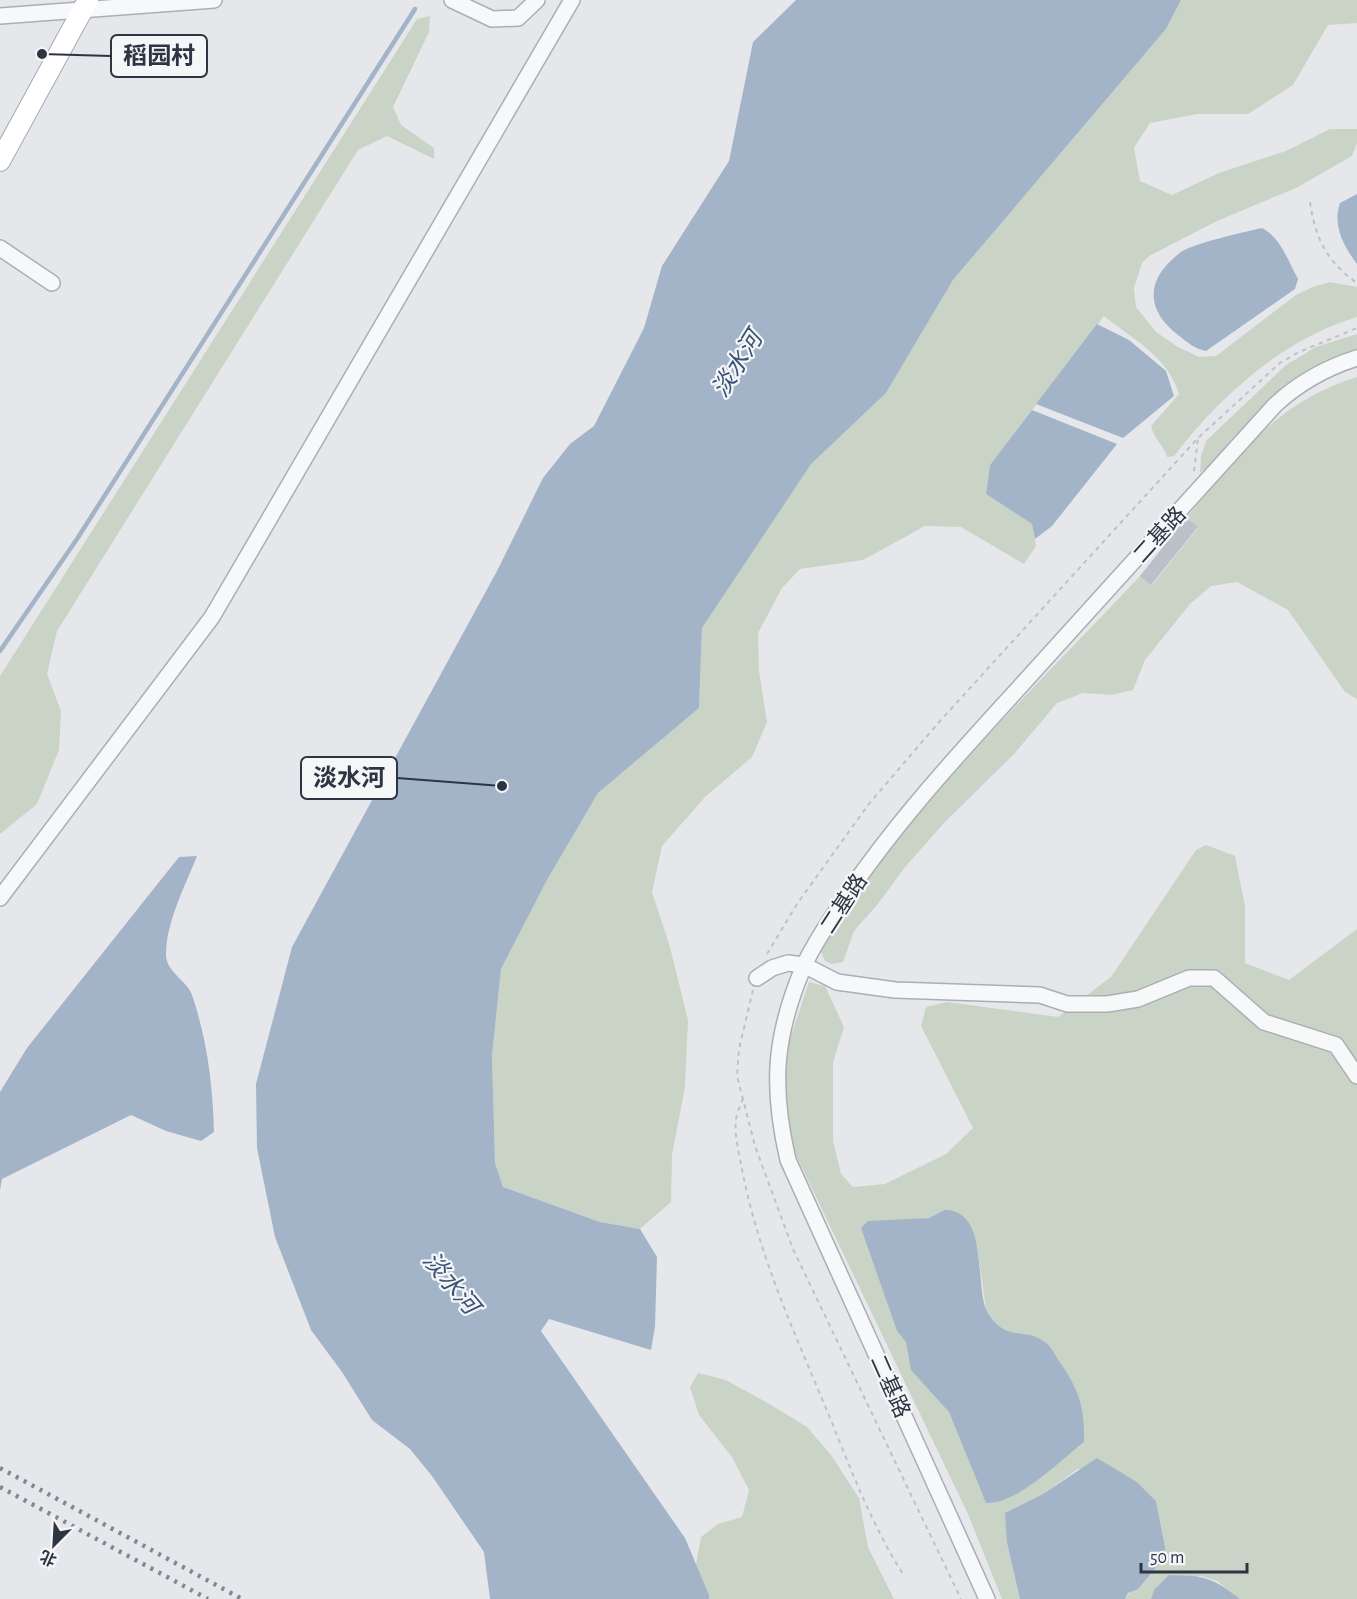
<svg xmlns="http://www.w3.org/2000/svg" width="1357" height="1599" font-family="'Alegreya Sans','Noto Sans SC',sans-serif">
	<rect width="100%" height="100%" fill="#e5e7eb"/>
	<!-- green -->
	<g fill="#cad4c6" fill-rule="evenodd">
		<path d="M 1181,0 L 1357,0 L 1357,23 L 1328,25 L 1293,85 L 1248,114 L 1197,114 L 1150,123 L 1134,148 L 1140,181 L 1172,195 L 1219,173 L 1286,151 L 1330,129 L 1357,129 L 1357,143 L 1352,156 L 1296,188 L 1217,221 L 1149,256 L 1142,263 L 1134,288 L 1136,307 L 1156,332 L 1178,347 L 1199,357 L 1216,356 L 1296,295 L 1313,287 L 1330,282 L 1357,287 L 1357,317 C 1283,339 1220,396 1174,456 L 1167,457 C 1163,444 1154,439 1151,426 L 1179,394 C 1168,356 1132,339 1104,316 L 990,465 L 986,494 L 1032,524 L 1036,546 L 1024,564 L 961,527 L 925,526 L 863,560 L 800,569 L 782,588 L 758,633 L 759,671 L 767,722 L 752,757 L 705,797 L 662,846 L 652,892 L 670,947 L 688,1020 L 685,1087 L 672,1155 L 671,1202 L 640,1229 L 600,1222 L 503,1187 L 495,1163 L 492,1056 L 501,969 L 547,880 L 598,793 L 699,708 L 702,628 L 811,463 L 886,393 L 953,280 L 1166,29 Z"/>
		<path d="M 430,16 L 429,32 L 393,107 L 401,125 L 434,148 L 434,159 L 387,136 L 358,150 L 57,631 L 47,674 L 61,711 L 59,750 L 37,804 L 0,834 L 0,676 L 417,19 Z"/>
		<path d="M 1357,334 L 1357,352 L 1330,361 L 1200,473 L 1201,456 L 1206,441 L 1286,365 L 1316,347 Z"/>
		<path d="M 1357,377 L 1357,699 L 1345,692 L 1288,610 L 1237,582 L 1211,586 L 1190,604 L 1145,660 L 1133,690 L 1112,695 L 1083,693 L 1057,703 L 1015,753 L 944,823 L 906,866 L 877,905 L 854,931 L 843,962 L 832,964 L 825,961 L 820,949 C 906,810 1028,695 1140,576 L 1152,585 L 1198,528 L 1186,518 C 1240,455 1274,403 1357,377 Z"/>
		<path d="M 1206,845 L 1235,856 L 1245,906 L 1245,963 L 1289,980 L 1357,929 L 1357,1599 L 1240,1599 L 1217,1581 L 1201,1576 L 1154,1590 L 1151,1599 L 1125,1599 L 1165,1547 L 1156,1501 L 1137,1482 L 1078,1469 L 1043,1494 L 1007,1543 L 1020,1599 L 1002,1599 L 968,1514 L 795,1153 L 784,1099 L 788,1045 L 809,982 L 825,986 L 844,1027 L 833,1062 L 833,1141 L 841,1174 L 853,1187 L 885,1184 L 946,1154 L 973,1128 L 921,1026 L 926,1007 L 947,1002 L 1058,1017 L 1111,977 L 1196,850 ZM 944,1210 L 977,1245 L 986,1309 L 999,1328 L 1020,1336 L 1032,1337 L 1084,1442 L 1064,1458 L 982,1493 L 949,1411 L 912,1370 L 906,1341 L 897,1331 L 862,1228 L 868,1222 L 929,1218 Z"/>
		<path d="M 698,1373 L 726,1380 L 766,1402 L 807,1427 L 831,1455 L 859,1498 L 868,1547 L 894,1599 L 709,1599 L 696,1564 L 701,1537 L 718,1524 L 742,1517 L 749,1490 L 732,1457 L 699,1415 L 690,1387 Z"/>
	</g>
	<!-- water -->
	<g fill="#a3b4c8">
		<path d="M 796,0 L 1181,0 L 1166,29 L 953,280 L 886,393 L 811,464 L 702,628 L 699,708 L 598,793 L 547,880 L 501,969 L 492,1056 L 495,1163 L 503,1187 L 600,1222 L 640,1229 L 657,1257 L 655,1327 L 651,1350 L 549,1319 L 541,1331 L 685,1538 L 709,1595 L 709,1599 L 490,1599 L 484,1552 L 432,1476 L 410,1449 L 372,1420 L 342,1372 L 311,1330 L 275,1237 L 257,1148 L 256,1084 L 292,947 L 497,571 L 543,478 L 570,444 L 594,426 L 644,328 L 662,266 L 729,161 L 753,42 Z"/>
		<path d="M 1357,194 L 1357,264 C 1344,247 1332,225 1340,203 Z"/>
		<path d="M 1262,228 C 1281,238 1288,261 1298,279 L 1295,289 L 1206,351 C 1195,349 1187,342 1178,335 C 1144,309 1146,278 1181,252 C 1195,243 1244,232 1262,228 Z"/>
		<path d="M 1097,324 L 1129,340 L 1166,371 L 1174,396 L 1123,438 L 1036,404 Z"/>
		<path d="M 1032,410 L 1117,444 L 1052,526 L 1035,539 L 1032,524 L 986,494 L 990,465 Z"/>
		<path d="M 197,856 C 185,886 167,920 166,953 C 165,972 187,980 192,995 C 207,1039 213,1086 214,1132 L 201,1141 L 166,1131 L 131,1115 L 2,1179 L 0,1190 L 0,1092 L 27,1048 L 179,857 Z"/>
		<path d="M 944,1210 C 990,1209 974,1287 987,1311 C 1006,1344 1023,1326 1045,1342 C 1051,1346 1055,1355 1059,1361 C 1079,1389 1085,1408 1084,1442 C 1061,1460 1016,1505 986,1503 L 949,1412 L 911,1370 L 906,1342 L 897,1331 L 861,1228 L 868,1221 L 929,1218 Z"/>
		<path d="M 1097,1458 L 1137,1482 L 1156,1501 L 1165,1547 L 1163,1559 L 1138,1589 L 1128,1593 L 1125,1599 L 1020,1599 L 1007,1543 L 1005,1513 L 1043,1494 Z"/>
		<path d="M 1169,1575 C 1205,1576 1212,1577 1240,1599 L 1151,1599 L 1154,1590 Z"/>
	</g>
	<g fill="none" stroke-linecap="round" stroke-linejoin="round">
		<!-- stream -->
		<path stroke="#a3b4c8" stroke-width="4.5" d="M 0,651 L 77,539 L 415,9"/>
	</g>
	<!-- building -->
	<path fill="#bcc0c8" d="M 1186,518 L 1198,527 L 1151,585 L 1140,576 Z"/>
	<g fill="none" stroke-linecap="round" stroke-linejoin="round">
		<defs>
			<g id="minor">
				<path d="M 452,0 L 492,19 L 518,18 L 537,0"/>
				<path d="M 0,16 L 214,0"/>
				<path d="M 0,248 L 52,283"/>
				<path d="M 0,898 L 212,617 L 572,0"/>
				<path d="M 757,978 L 772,968 L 788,963 L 804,965 L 837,982 L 895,990 L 1040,995 L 1067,1004 L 1107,1004 L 1138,999 L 1189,978 L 1214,978 L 1264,1022 L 1336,1045 L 1357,1076"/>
				<path d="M 987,1599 L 788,1160 C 771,1087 774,1037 803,968 C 813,944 830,921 844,899 C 895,823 956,757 1017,690 C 1104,595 1189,499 1275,405 C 1300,382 1325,368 1357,358"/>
			</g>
			<path id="major" d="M 0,161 L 88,0"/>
		</defs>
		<!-- minor casing -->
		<use href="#minor" stroke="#aaaeb5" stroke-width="18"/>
		<!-- major casing -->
		<use href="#major" stroke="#a5abb6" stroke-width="22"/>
		<!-- path -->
		<g stroke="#bec1c7" stroke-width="2" stroke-dasharray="4.5 4.5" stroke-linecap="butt">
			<path d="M 1310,202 C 1315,238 1327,262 1357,283"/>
			<path d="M 1194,471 L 1198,438"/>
			<path d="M 767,954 L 797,904 L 868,805 L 940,721 L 1198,438 L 1280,363 L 1297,353 L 1357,328"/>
			<path d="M 753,990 L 739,1049 L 737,1076 L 755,1146 L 793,1249 L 961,1599"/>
			<path d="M 743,1098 C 741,1105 737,1112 736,1119 C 734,1136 739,1153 742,1169 C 758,1254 795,1334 828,1413 C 850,1467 871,1524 903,1574"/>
		</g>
		<!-- minor -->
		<use href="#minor" stroke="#f7f8fa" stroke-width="15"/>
		<!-- major -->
		<use href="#major" stroke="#fff" stroke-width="20"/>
		<!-- rail -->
		<g stroke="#7f8794" stroke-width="4.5" stroke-dasharray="3 6" stroke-linecap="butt">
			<path d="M 0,1468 L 242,1599"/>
			<path d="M 0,1487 L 208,1599"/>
		</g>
	</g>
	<g text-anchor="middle" stroke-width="4.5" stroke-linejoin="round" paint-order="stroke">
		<!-- street labels -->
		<g font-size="22" fill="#2d3543" stroke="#f4f6f8">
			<text transform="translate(1159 534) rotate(-48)" y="8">二基路</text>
			<text transform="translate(843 903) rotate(-57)" y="8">二基路</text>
			<text transform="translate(891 1386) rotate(66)" y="8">二基路</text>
		</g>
		<!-- water labels -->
		<g font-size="24" font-style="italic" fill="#3a5374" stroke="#f4f6f8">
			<text transform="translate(737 364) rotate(-58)" y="8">淡水河</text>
			<text transform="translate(451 1283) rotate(50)" y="8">淡水河</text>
		</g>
	</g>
	<!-- callouts -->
	<path fill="none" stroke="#2d3543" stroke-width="2" d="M42 54L111 56M502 786L397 778"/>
	<g fill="#2d3543" stroke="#f4f6f8" stroke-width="2">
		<circle cx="42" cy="54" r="6"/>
		<circle cx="502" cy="786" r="6"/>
	</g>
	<g fill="#f4f6f8" stroke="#2d3543" stroke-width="2">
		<rect x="111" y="35" width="96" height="42" rx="6"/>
		<rect x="301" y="757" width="96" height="42" rx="6"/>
	</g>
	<g font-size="24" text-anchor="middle" font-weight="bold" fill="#2d3543">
		<text x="159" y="64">稻园村</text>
		<text x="349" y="786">淡水河</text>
	</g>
	<!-- north arrow -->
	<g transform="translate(54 1545) rotate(204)" stroke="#f4f6f8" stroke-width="4.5" paint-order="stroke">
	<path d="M0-4.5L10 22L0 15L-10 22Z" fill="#2d3543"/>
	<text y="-9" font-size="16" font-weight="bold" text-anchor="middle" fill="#2d3543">北</text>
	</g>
	<!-- scale -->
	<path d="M1141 1563v9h106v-9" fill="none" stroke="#2d3543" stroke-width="3"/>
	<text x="1150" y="1563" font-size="18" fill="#2d3543" stroke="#f4f6f8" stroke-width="4.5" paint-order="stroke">50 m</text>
</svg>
